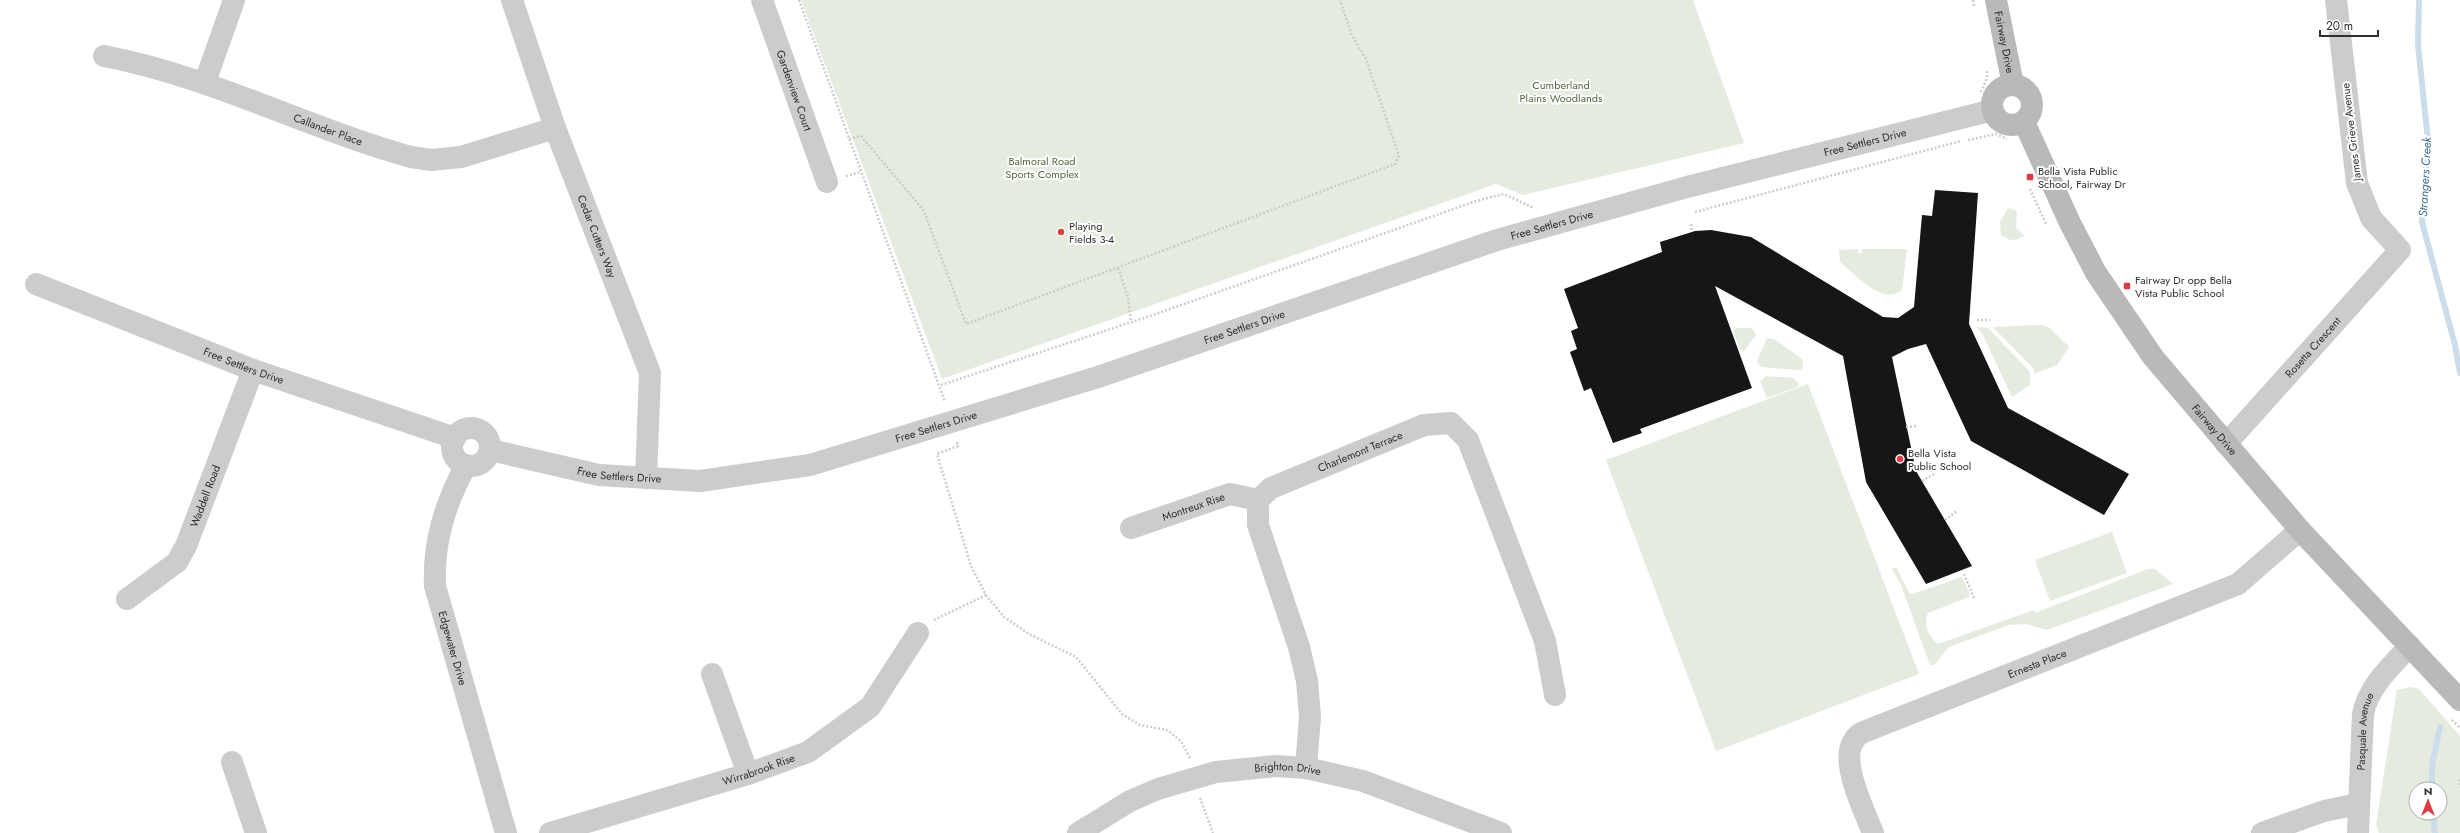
<svg xmlns="http://www.w3.org/2000/svg" width="2460" height="833" font-family="Jost,sans-serif">
	<rect width="100%" height="100%" fill="#fff"/>
	<!-- green -->
	<g fill="#e5ebde" fill-rule="evenodd">
		<path d="M 801,0 L 1693,0 L 1744,143 L 1523,195 L 1496,184 L 942,379 Z"/>
		<path d="M 2008,208 L 2015,210 L 2017,213 L 2016,227 L 2024,236 C 2014,242 2010,241 2001,235 L 2000,222 Z"/>
		<path d="M 1858,249 L 1859,253 L 1862,253 L 1862,249 L 1907,249 L 1902,290 C 1882,306 1855,274 1840,262 L 1839,250 Z"/>
		<path d="M 2043,325 L 2050,328 L 2069,347 L 2057,365 L 2034,374 L 2034,369 L 1993,327 Z"/>
		<path d="M 1976,327 L 1988,328 L 2030,372 L 2030,385 L 2012,397 L 1982,333 Z"/>
		<path d="M 1739,328 L 1752,328 L 1756,335 L 1744,351 L 1740,350 L 1733,331 L 1734,329 Z"/>
		<path d="M 1767,338 L 1774,339 L 1802,359 L 1803,368 L 1799,370 L 1761,367 L 1757,361 Z"/>
		<path d="M 1766,376 L 1794,378 L 1799,384 L 1798,387 L 1767,398 L 1760,381 Z"/>
		<path d="M 1808,384 L 1919,674 L 1716,751 L 1606,460 Z"/>
		<path d="M 2112,532 L 2127,573 L 2050,601 L 2035,560 Z"/>
		<path d="M 1896,567 L 1909,593 L 1912,594 L 1962,577 L 1969,592 L 1969,597 L 1928,613 C 1923,624 1928,636 1938,644 L 2034,610 L 2035,613 L 2148,569 L 2155,569 L 2173,584 L 2047,630 L 2025,624 L 2009,625 L 1949,647 L 1934,665 L 1930,665 L 1901,585 L 1892,569 Z"/>
		<path d="M 2411,687 L 2419,689 L 2460,736 L 2460,833 L 2379,833 L 2376,824 L 2397,690 ZM 2416,789 L 2440,789 L 2440,813 L 2416,813 Z"/>
	</g>
	<g fill="none" stroke-linecap="round" stroke-linejoin="round">
		<!-- stream -->
		<g stroke="#cbddea" stroke-width="6">
			<path d="M 2419,0 L 2418,45 L 2428,141 L 2422,222 L 2455,345 L 2460,373"/>
			<path d="M 2432,789 L 2432,765 L 2440,727"/>
			<path d="M 2433,813 L 2435,833"/>
		</g>
	</g>
	<!-- building -->
	<path fill="#161616" d="M 1935,190 L 1978,193 L 1969,324 L 2008,408 L 2129,474 L 2104,515 L 1971,441 L 1926,344 L 1908,349 L 1892,357 L 1916,471 L 1972,566 L 1926,584 L 1866,482 L 1843,356 L 1715,286 L 1752,388 L 1640,429 L 1642,433 L 1613,443 L 1591,388 L 1584,391 L 1570,352 L 1577,349 L 1571,331 L 1578,328 L 1564,289 L 1662,252 L 1660,242 L 1695,231 L 1711,230 L 1751,237 L 1883,317 L 1898,318 L 1914,307 L 1922,215 L 1932,216 Z"/>
	<g fill="none" stroke-linecap="round" stroke-linejoin="round">
		<!-- path -->
		<g stroke="#ccc" stroke-width="2.5" stroke-dasharray="2 2" stroke-linecap="butt">
			<path d="M 799,0 L 945,402"/>
			<path d="M 1973,0 L 1974,7"/>
			<path d="M 1981,92 L 1987,78 L 1987,70"/>
			<path d="M 849,139 L 861,136 L 924,211 L 966,324 L 1395,164 L 1399,156 L 1366,59 L 1352,35 L 1340,0"/>
			<path d="M 1968,140 L 1996,134 L 2007,139"/>
			<path d="M 846,176 L 861,172"/>
			<path d="M 2030,189 L 2046,224"/>
			<path d="M 1695,212 L 1961,141"/>
			<path d="M 1691,224 L 1692,232"/>
			<path d="M 1118,268 L 1128,297 L 1131,322"/>
			<path d="M 1977,320 L 1990,320"/>
			<path d="M 941,385 L 1150,316 L 1476,201 L 1504,194 L 1534,208"/>
			<path d="M 1906,427 L 1917,426"/>
			<path d="M 957,442 L 958,446 L 937,454 L 971,566 L 986,595 L 1004,617 L 1029,634 L 1076,657 L 1122,714 L 1140,725 L 1167,730 L 1181,741 L 1190,758"/>
			<path d="M 1922,481 L 1934,474"/>
			<path d="M 1945,520 L 1957,511"/>
			<path d="M 1964,574 L 1974,598"/>
			<path d="M 934,620 L 986,595"/>
			<path d="M 2452,720 L 2460,728"/>
			<path d="M 2460,779 L 2460,785"/>
			<path d="M 1200,798 L 1213,833"/>
		</g>
		<!-- street -->
		<g stroke="#ccc" stroke-width="22">
			<path id="s1" d="M 512,0 L 555,128 L 650,373 L 646,478"/>
			<path id="s2" d="M 762,0 L 827,182"/>
			<path id="s3" d="M 104,56 C 213,77 307,128 411,157 L 431,160 L 461,157 L 555,128"/>
			<path d="M 205,82 L 234,0"/>
			<path id="s4" d="M 36,284 L 253,370 L 455,438"/>
			<circle cx="471" cy="447" r="19"/>
			<path id="s5" d="M 2226,444 L 2400,250 L 2371,218 L 2357,183 L 2336,0"/>
			<path id="s6" d="M 490,450 L 599,475 L 700,481 L 810,465 L 1098,377 L 1497,240 L 1687,187 L 1993,110"/>
			<path id="s7" d="M 466,465 C 445,504 433,542 435,586 L 506,833"/>
			<path id="s8" d="M 1131,528 L 1230,494 L 1258,500"/>
			<path id="s9" d="M 127,599 L 177,562 L 186,546 L 253,370"/>
			<path d="M 712,674 L 748,774"/>
			<path d="M 232,762 L 256,833"/>
			<path id="s10" d="M 1306,768 L 1310,717 L 1307,681 L 1299,647 L 1258,525 L 1258,500 L 1271,488 L 1424,425 L 1451,423 L 1468,440 L 1545,641 L 1555,695"/>
			<path id="s11" d="M 550,833 L 748,774 L 808,752 L 870,707 L 918,633"/>
			<path id="s12" d="M 1078,833 L 1130,801 L 1158,789 L 1216,772 L 1276,766 L 1306,768 L 1363,781 L 1501,833"/>
			<path id="s13" d="M 1873,833 C 1865,812 1840,763 1853,742 C 1855,738 1858,735 1861,733 L 2238,584 L 2300,530"/>
			<path d="M 2262,833 L 2324,811 L 2358,804"/>
			<path id="s14" d="M 2358,833 L 2363,714 C 2368,687 2391,666 2410,646"/>
		</g>
		<!-- secondary -->
		<g stroke="#b9b9b9" stroke-width="22">
			<path id="s15" d="M 1996,0 L 2013,85"/>
			<circle cx="2012" cy="105" r="20"/>
			<path id="s16" d="M 2024,122 L 2070,223 L 2096,273 L 2153,357 L 2300,530 L 2460,700"/>
		</g>
	</g>
	<!-- markers -->
	<g fill="#da3d45" stroke="#fff" stroke-width="1.5">
		<rect x="2026" y="173" width="8" height="8" rx="2"/>
		<circle cx="1061" cy="232" r="4"/>
		<rect x="2123" y="282" width="8" height="8" rx="2"/>
		<circle cx="1900" cy="459" r="4"/>
	</g>
	<g text-anchor="middle" stroke-width="4" stroke-linejoin="round" paint-order="stroke">
		<!-- street labels -->
		<g font-size="11" fill="#2f2f2f" stroke="#fff">
			<text dy="4" stroke="none"><textPath href="#s15" startOffset="43">Fairway Drive</textPath></text>
			<text dy="4" stroke="none"><textPath href="#s2" startOffset="96">Gardenview Court</textPath></text>
			<text dy="4" stroke="none"><textPath href="#s3" startOffset="236">Callander Place</textPath></text>
			<text transform="translate(2351 132) rotate(-97)" y="4">James Grieve Avenue</text>
			<text dy="4" stroke="none"><textPath href="#s6" startOffset="1428">Free Settlers Drive</textPath></text>
			<text dy="4" stroke="none"><textPath href="#s6" startOffset="1104">Free Settlers Drive</textPath></text>
			<text dy="4" stroke="none"><textPath href="#s1" startOffset="251">Cedar Cutters Way</textPath></text>
			<text dy="4" stroke="none"><textPath href="#s6" startOffset="780">Free Settlers Drive</textPath></text>
			<text dy="4" stroke="none"><textPath href="#s5" startOffset="130">Rosetta Crescent</textPath></text>
			<text dy="4" stroke="none"><textPath href="#s4" startOffset="223">Free Settlers Drive</textPath></text>
			<text dy="4" stroke="none"><textPath href="#s6" startOffset="456">Free Settlers Drive</textPath></text>
			<text dy="4" stroke="none"><textPath href="#s16" startOffset="364">Fairway Drive</textPath></text>
			<text dy="4" stroke="none"><textPath href="#s10" startOffset="390">Charlemont Terrace</textPath></text>
			<text dy="4" stroke="none"><textPath href="#s6" startOffset="132">Free Settlers Drive</textPath></text>
			<text dy="4" stroke="none"><textPath href="#s9" startOffset="134">Waddell Road</textPath></text>
			<text dy="4" stroke="none"><textPath href="#s8" startOffset="66">Montreux Rise</textPath></text>
			<text dy="4" stroke="none"><textPath href="#s7" startOffset="191">Edgewater Drive</textPath></text>
			<text dy="4" stroke="none"><textPath href="#s13" startOffset="297">Ernesta Place</textPath></text>
			<text dy="4" stroke="none"><textPath href="#s14" startOffset="102">Pasquale Avenue</textPath></text>
			<text dy="4" stroke="none"><textPath href="#s11" startOffset="218">Wirrabrook Rise</textPath></text>
			<text dy="4" stroke="none"><textPath href="#s12" startOffset="224">Brighton Drive</textPath></text>
		</g>
		<!-- park labels -->
		<g font-size="11" fill="#51683f" stroke="#fff">
			<text x="1561" y="89">Cumberland<tspan x="1561" dy="13">Plains Woodlands</tspan></text>
			<text x="1042" y="165">Balmoral Road<tspan x="1042" dy="13">Sports Complex</tspan></text>
		</g>
		<!-- poi labels -->
		<g font-size="11" fill="#2f2f2f" stroke="#fff" text-anchor="start">
			<text x="2038" y="175">Bella Vista Public<tspan x="2038" dy="13">School, Fairway Dr</tspan></text>
			<text x="1069" y="230">Playing<tspan x="1069" dy="13">Fields 3-4</tspan></text>
			<text x="2135" y="284">Fairway Dr opp Bella<tspan x="2135" dy="13">Vista Public School</tspan></text>
			<text x="1908" y="457">Bella Vista<tspan x="1908" dy="13">Public School</tspan></text>
		</g>
		<!-- water labels -->
		<g font-size="12" font-style="italic" fill="#426e8c" stroke="#fff">
			<text transform="translate(2425 177) rotate(-87)" y="4">Strangers Creek</text>
		</g>
	</g>
	<!-- north arrow -->
	<g transform="translate(2428 801)"><circle r="19" fill="#ffffff" stroke="#acacac"/>
	<path d="M0-3L7 15L0 10L-7 15Z" fill="#da3d45"/>
	<text y="-6" font-size="11" font-weight="bold" text-anchor="middle" fill="#2f2f2f">N</text>
	</g>
	<!-- scale -->
	<path d="M2320 30v6h58v-6" fill="none" stroke="#2f2f2f" stroke-width="2"/>
	<text x="2326" y="30" font-size="12" fill="#2f2f2f" stroke="#ffffff" stroke-width="3" paint-order="stroke">20 m</text>
</svg>
